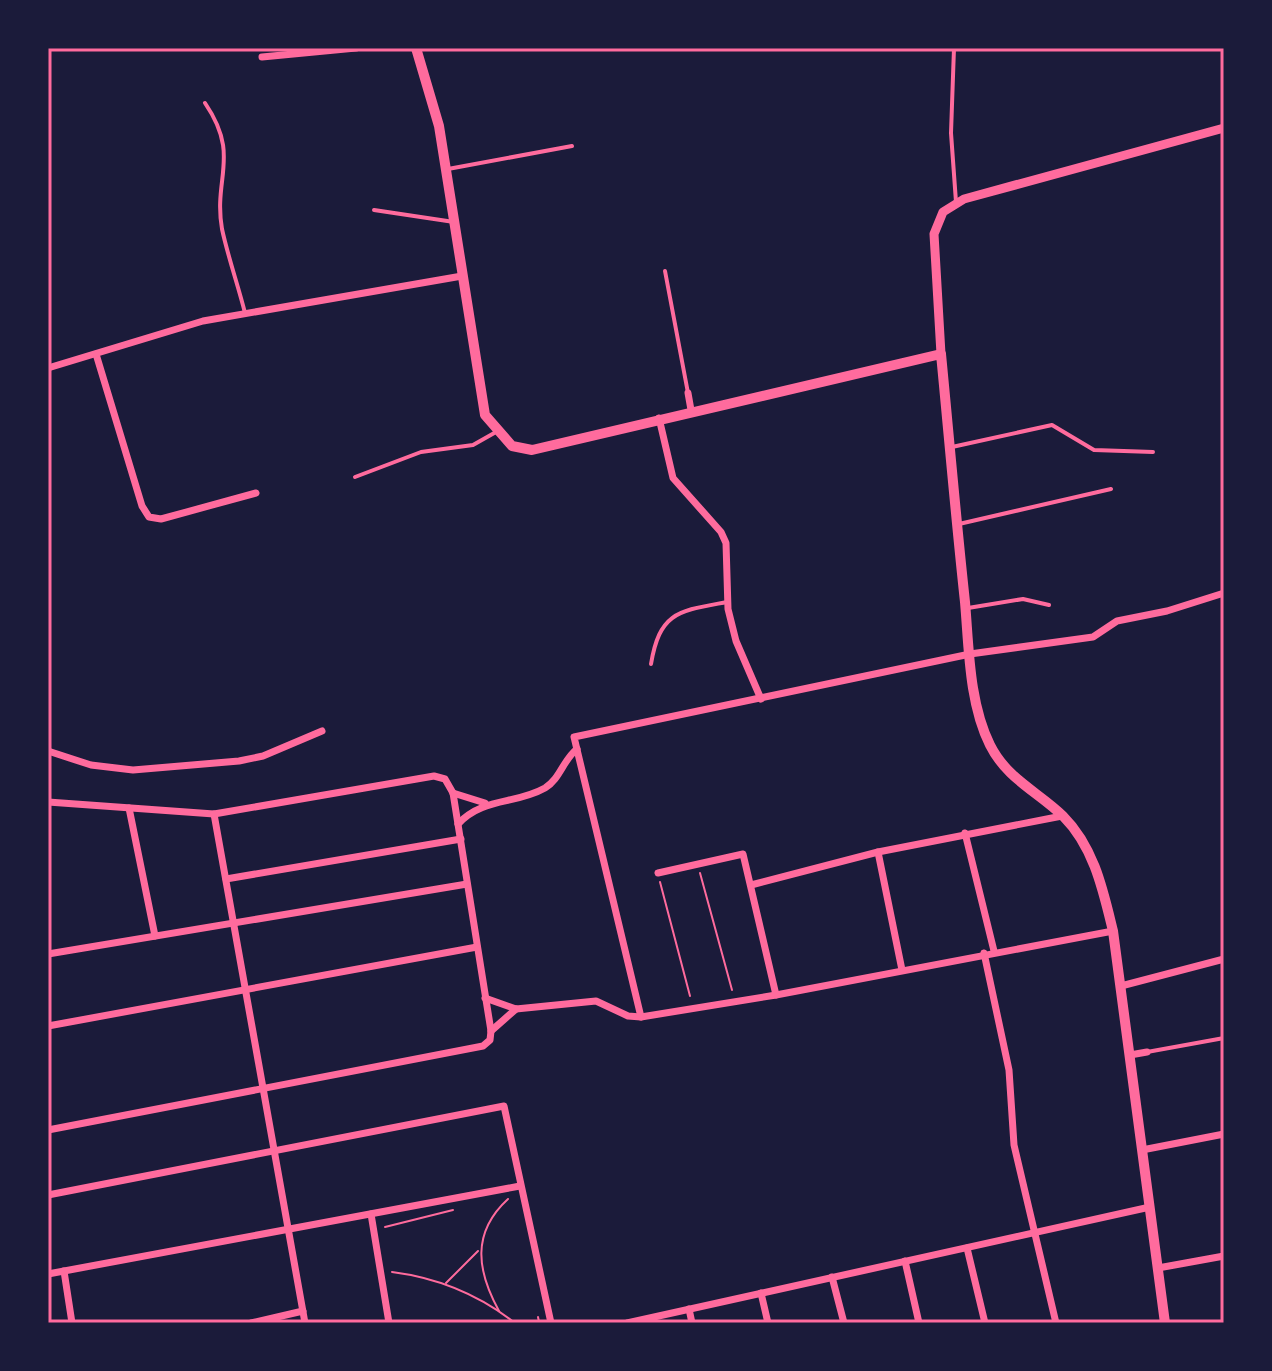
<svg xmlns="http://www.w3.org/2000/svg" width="1272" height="1371" font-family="Karla,sans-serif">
	<rect width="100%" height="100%" fill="#1b1b3a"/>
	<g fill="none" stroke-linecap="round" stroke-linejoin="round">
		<!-- path -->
		<g stroke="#ff6b9d" stroke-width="2">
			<path d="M 700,873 L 732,990"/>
			<path d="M 660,882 L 690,996"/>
			<path d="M 385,1227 L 453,1210"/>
			<path d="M 392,1272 C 439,1278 478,1294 515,1323"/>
			<path d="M 446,1283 L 478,1251"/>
			<path d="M 499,1311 C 477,1271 471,1233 508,1199"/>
			<path d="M 533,1323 L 539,1322 L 538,1317"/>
		</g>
		<!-- service -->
		<g stroke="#ff6b9d" stroke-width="4">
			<path d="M 954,48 L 951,133 L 956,202"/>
			<path d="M 205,103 C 241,156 213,177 222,229 C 228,257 238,285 245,313"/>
			<path d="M 448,169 L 572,146"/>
			<path d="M 374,210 L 454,222"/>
			<path d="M 665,271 L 688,393"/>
			<path d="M 952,447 L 1052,425 L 1094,450 L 1153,452"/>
			<path d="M 355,477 L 421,452 L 473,445 L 496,432"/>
			<path d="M 959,524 L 1111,489"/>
			<path d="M 968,608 L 1023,599 L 1049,605"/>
			<path d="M 651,664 C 660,611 679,611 727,602"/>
			<path d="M 1147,1052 L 1224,1038"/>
		</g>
		<!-- minor -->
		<g stroke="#ff6b9d" stroke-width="7">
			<path d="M 262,57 L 356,48"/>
			<path d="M 96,354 L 142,506 L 149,517 L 161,519 L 256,493"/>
			<path d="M 48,368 L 203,321 L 462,276"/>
			<path d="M 688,393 L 691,410"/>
			<path d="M 659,418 L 673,478 L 721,532 L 726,543 L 728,609 L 736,641 L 761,699"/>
			<path d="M 48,751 L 91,765 L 133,770 L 239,761 L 263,756 L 322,731"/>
			<path d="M 453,793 L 485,803"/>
			<path d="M 48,802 L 214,814 L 434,776 L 445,779 L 453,793 L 491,1031 L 490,1040 L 483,1046 L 48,1130"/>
			<path d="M 129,808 L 155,936"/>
			<path d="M 214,814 L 305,1323"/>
			<path d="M 458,824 C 483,797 515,805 545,788 C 560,779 563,760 577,749"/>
			<path d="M 965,833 L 994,951"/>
			<path d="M 878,852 L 902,970"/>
			<path d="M 658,873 L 743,854 L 776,995"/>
			<path d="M 226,879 L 461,839"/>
			<path d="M 751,885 L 878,852 L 1062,816"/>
			<path d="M 984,953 L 1009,1070 L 1014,1145 L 1056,1323"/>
			<path d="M 48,954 L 467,884"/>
			<path d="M 1121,986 L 1224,959"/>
			<path d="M 485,998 L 516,1009 L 596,1001 L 628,1016 L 641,1017 L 776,995 L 1113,931"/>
			<path d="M 641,1017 L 574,737 L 970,654 L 1093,637 L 1117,621 L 1167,611 L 1224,593"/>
			<path d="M 48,1026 L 477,947"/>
			<path d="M 491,1031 L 516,1009"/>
			<path d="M 1130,1055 L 1147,1052"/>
			<path d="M 1142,1150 L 1224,1134"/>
			<path d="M 48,1195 L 504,1106 L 551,1323"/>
			<path d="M 371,1214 L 389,1323"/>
			<path d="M 967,1248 L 985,1323"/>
			<path d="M 905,1261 L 919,1323"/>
			<path d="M 1158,1268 L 1224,1256"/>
			<path d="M 64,1271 L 72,1323"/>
			<path d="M 48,1274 L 520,1186"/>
			<path d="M 832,1277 L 844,1323"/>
			<path d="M 761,1293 L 768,1323"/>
			<path d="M 689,1309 L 692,1323"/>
			<path d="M 251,1323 L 303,1311"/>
			<path d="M 627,1323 L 1150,1207"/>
		</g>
		<!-- tertiary -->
		<path stroke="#ff6b9d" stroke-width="9" d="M 941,354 L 934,234 L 943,212 L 964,199 L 1224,128"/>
		<!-- secondary -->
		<path stroke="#ff6b9d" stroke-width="10" d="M 416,48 L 439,126 L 485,415 L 512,446 L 532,450 L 941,354 C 949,437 956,519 965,602 C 969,648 969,703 990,745 C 1007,779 1037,791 1063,816 C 1094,847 1103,890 1113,931 L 1165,1323"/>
	</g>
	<!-- border -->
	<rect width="1272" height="1371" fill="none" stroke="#1b1b3a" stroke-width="100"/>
	<rect x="50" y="50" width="1172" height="1271" fill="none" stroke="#ff6b9d" stroke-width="3"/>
</svg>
